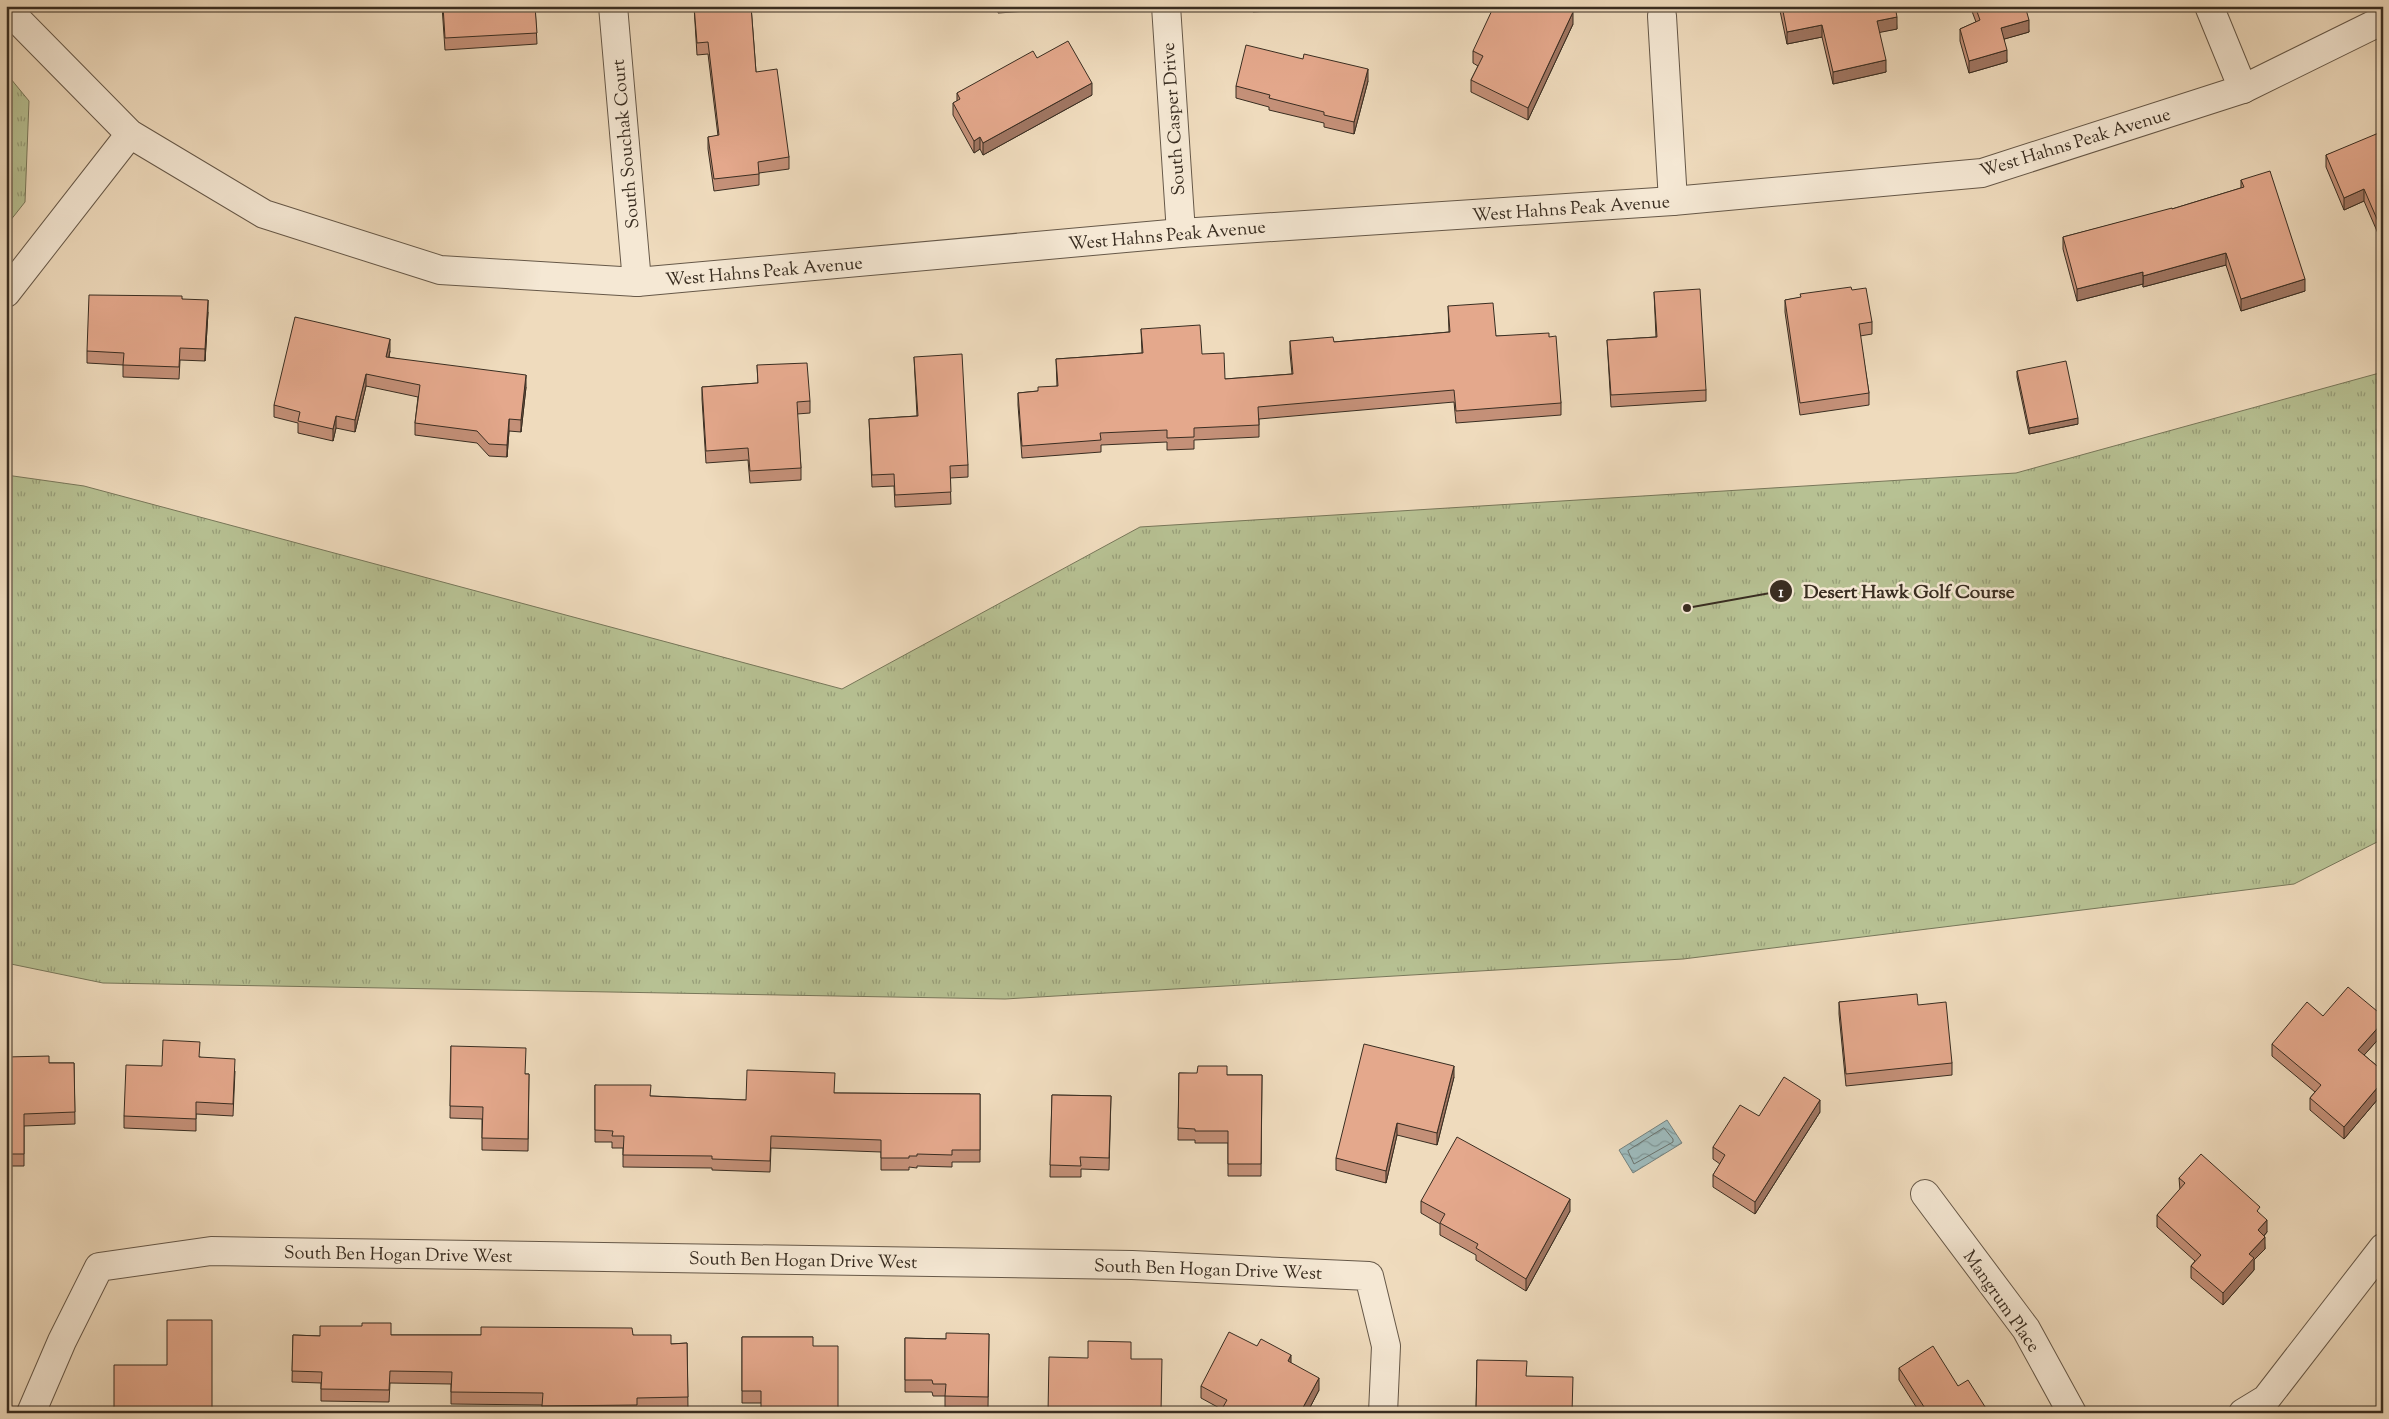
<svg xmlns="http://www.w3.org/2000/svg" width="2389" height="1419" font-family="'Sorts Mill Goudy',serif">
	<defs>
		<pattern id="grass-tufts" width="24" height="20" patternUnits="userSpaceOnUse" patternTransform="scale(1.25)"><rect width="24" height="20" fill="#b7c193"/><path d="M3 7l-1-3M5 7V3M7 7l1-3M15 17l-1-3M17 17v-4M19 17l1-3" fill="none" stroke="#969d78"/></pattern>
		<pattern id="water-waves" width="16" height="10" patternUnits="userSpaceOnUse" patternTransform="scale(1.25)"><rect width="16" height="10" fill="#9db9ba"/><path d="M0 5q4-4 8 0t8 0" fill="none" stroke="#819797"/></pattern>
	</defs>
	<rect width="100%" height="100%" fill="#efdbbd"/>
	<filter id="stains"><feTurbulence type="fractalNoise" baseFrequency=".004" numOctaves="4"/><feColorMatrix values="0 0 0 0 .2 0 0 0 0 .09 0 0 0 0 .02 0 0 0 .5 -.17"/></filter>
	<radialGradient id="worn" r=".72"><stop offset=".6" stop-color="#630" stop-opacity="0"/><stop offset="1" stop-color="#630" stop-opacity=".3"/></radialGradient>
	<!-- grass -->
	<g fill="url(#grass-tufts)" stroke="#78775a">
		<path d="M 6,73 L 29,101 L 25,202 L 6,226 Z"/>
		<path d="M 2383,372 L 2383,839 L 2294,884 L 1683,959 L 1005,999 L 103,983 L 6,963 L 6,475 L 84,486 L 842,689 L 1140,527 L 2016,473 Z"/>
	</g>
	<!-- water -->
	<path fill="url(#water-waves)" stroke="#75817d" d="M 1667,1120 L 1682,1143 L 1633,1173 L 1619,1150 Z"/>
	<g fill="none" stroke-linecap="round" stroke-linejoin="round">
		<!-- shore -->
		<path stroke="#6b736e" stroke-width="1" d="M 1664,1128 L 1673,1139 L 1673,1142 L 1634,1164 L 1628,1151 Z"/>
		<defs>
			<g id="minor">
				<path d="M 613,6 L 637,282"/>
				<path d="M 1166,6 L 1181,233"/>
				<path d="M 2209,6 L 2243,89"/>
				<path d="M 6,8 L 130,134 L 264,214 L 440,270 L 637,282 L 1181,233 L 1673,201 L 1982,173 L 2243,89 L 2383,20"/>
				<path d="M 1662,16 L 1673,201"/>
				<path d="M 6,293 L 130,134"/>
				<path d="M 1925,1194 L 2026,1329 L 2072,1413"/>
				<path d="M 31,1413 L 62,1341 L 99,1267 L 211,1251 L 1132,1265 L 1369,1276 L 1386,1346 L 1383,1413"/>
				<path d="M 2243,1413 L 2266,1399 L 2383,1248"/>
			</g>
		</defs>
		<!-- minor casing -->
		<use href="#minor" stroke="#665848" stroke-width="30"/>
		<!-- minor -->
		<use href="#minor" stroke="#f5e8d4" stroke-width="28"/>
	</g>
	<!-- wall -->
	<g fill="#c49078" stroke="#392d21">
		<path d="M 442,6 L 535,6 L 537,44 L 445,50 Z"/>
		<path d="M 694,6 L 751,6 L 756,72 L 789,157 L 789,169 L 759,173 L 759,185 L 714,191 L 708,149 L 708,137 L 718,136 L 708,54 L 697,55 Z"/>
		<path d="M 998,6 L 1058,6 L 1058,9 L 998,13 Z"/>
		<path d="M 1253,6 L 1318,6 L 1318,8 L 1253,12 Z"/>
		<path d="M 1779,6 L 1895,6 L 1897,29 L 1879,32 L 1886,72 L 1833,84 L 1822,37 L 1787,44 Z"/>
		<path d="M 1970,6 L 2025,6 L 2029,32 L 2004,39 L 2007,62 L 1969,73 L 1960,41 L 1960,29 L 1976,22 Z"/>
		<path d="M 1573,24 L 1528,120 L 1471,92 L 1471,80 L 1478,66 L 1473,63 L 1473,51 Z"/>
		<path d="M 1037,58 L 1092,95 L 983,155 L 980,149 L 974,153 L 953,115 L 953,103 L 957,101 L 957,93 Z"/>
		<path d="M 1368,81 L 1354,134 L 1324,127 L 1324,123 L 1269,110 L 1269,107 L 1236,98 L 1236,86 Z"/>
		<path d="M 2383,136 L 2383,245 L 2364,201 L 2344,210 L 2326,167 L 2326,155 Z"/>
		<path d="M 2241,180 L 2305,291 L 2241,311 L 2226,265 L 2143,287 L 2143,284 L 2077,301 L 2063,249 L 2063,237 L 2172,209 L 2241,188 Z"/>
		<path d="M 1852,290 L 1872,322 L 1872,334 L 1860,336 L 1869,393 L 1869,405 L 1800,415 L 1785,312 L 1785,300 Z"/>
		<path d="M 1654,292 L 1706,390 L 1706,401 L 1611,407 L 1607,340 L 1656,337 Z"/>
		<path d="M 182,299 L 208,312 L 205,361 L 180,360 L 179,379 L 123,377 L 123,365 L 87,363 L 87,351 Z"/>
		<path d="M 1448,306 L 1496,336 L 1549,337 L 1561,403 L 1561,415 L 1456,423 L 1454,402 L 1259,419 L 1259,437 L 1194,440 L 1194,449 L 1167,450 L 1167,442 L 1101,445 L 1101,452 L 1022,458 L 1018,405 L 1018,393 L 1038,391 L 1057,386 L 1056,359 L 1142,353 L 1141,329 L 1202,354 L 1225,379 L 1292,374 L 1290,353 L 1290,341 L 1334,342 L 1449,332 Z"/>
		<path d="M 390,351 L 389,357 L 526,387 L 521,432 L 509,431 L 507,457 L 489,456 L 477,443 L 415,435 L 415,423 L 418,397 L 366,386 L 355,432 L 336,428 L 333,441 L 298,433 L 298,423 L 274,417 L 274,405 Z"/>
		<path d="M 914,357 L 968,465 L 968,477 L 950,478 L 951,504 L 895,507 L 894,486 L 872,487 L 869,419 L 917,416 Z"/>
		<path d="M 757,365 L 810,401 L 810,413 L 797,414 L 801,468 L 801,480 L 750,483 L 748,460 L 706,463 L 702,399 L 702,387 L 758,383 Z"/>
		<path d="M 2017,371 L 2078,424 L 2029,434 L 2017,377 Z"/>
		<path d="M 1839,1002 L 1918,1005 L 1952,1063 L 1952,1075 L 1846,1086 L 1839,1014 Z"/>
		<path d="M 2323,1016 L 2383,1034 L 2364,1055 L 2383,1071 L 2383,1093 L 2344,1139 L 2310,1110 L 2310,1098 L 2315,1092 L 2272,1056 L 2272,1044 Z"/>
		<path d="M 451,1046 L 525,1074 L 529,1074 L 528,1151 L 482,1150 L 482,1119 L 450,1118 Z"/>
		<path d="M 6,1057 L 49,1063 L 74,1063 L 75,1124 L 24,1126 L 24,1166 L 6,1166 Z"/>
		<path d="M 200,1057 L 235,1071 L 233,1116 L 196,1114 L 196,1131 L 124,1128 L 124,1116 L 162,1066 Z"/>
		<path d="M 1179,1073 L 1227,1075 L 1262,1075 L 1261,1176 L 1228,1176 L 1228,1143 L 1195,1143 L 1195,1140 L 1178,1140 Z"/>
		<path d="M 1454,1077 L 1437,1145 L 1397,1135 L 1386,1183 L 1336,1170 L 1336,1158 Z"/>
		<path d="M 595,1085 L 651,1096 L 746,1100 L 835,1093 L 980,1094 L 980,1162 L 952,1162 L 952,1167 L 917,1166 L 917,1168 L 909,1167 L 909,1170 L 881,1170 L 881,1152 L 771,1148 L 770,1172 L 712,1170 L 712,1168 L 623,1167 L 623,1148 L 612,1148 L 612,1142 L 595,1142 Z"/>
		<path d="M 1052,1095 L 1111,1096 L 1109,1170 L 1081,1169 L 1081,1177 L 1050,1177 Z"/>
		<path d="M 1820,1112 L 1755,1214 L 1713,1187 L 1713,1175 L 1720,1164 L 1713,1159 L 1713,1147 L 1759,1116 Z"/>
		<path d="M 2179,1178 L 2260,1214 L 2267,1232 L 2264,1236 L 2265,1249 L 2254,1260 L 2254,1270 L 2223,1305 L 2191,1278 L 2191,1266 L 2195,1261 L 2157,1227 L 2157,1215 L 2180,1190 Z"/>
		<path d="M 1421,1201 L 1570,1211 L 1526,1291 L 1476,1260 L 1476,1255 L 1440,1235 L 1440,1224 L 1421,1213 Z"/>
		<path d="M 989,1334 L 988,1408 L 945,1407 L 945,1396 L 933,1396 L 932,1392 L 905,1392 L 905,1338 L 946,1339 Z"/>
		<path d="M 293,1335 L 320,1336 L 391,1335 L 633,1335 L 671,1344 L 687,1343 L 688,1409 L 637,1410 L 637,1413 L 542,1413 L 542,1405 L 451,1404 L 451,1384 L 390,1383 L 389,1402 L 321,1401 L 321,1383 L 292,1382 Z"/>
		<path d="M 742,1337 L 813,1337 L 761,1403 L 742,1403 Z"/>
		<path d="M 1477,1360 L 1572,1413 L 1476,1413 Z"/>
		<path d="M 1291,1363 L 1319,1390 L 1307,1413 L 1223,1413 L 1223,1410 L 1201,1398 L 1201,1386 Z"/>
		<path d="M 1899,1368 L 1958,1386 L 1989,1413 L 1920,1413 L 1899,1380 Z"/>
	</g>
	<!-- shaded-wall -->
	<g fill="#a07662" stroke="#392d21">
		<path d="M 1573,12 L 1573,24 L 1528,120 L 1528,108 Z"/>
		<path d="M 1897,17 L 1897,29 L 1877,33 L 1877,21 Z"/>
		<path d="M 2029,20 L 2029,32 L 2001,40 L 2001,28 Z"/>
		<path d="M 1822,25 L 1822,37 L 1787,44 L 1787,32 Z"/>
		<path d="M 2007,50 L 2007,62 L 1969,73 L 1969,61 Z"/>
		<path d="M 1886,60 L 1886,72 L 1833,84 L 1833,72 Z"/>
		<path d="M 1368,69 L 1368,81 L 1354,134 L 1354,122 Z"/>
		<path d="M 1092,83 L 1092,95 L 983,155 L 983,143 Z"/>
		<path d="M 980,137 L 980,149 L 974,153 L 974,141 Z"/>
		<path d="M 2364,189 L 2364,201 L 2344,210 L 2344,198 Z"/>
		<path d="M 2226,253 L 2226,265 L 2143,287 L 2143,276 Z"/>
		<path d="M 2143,272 L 2143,284 L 2077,301 L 2077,289 Z"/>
		<path d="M 2305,279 L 2305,291 L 2241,311 L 2241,299 Z"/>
		<path d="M 208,300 L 208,312 L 205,361 L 205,349 Z"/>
		<path d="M 390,339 L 390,351 L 386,369 L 386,357 Z"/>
		<path d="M 366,374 L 366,386 L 355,432 L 355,420 Z"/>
		<path d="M 526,375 L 526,387 L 521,432 L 521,420 Z"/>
		<path d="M 336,416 L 336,428 L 333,441 L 333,429 Z"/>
		<path d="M 2078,418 L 2078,424 L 2029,434 L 2029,428 Z"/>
		<path d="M 509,419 L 509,431 L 507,457 L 507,445 Z"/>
		<path d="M 2383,1022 L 2383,1034 L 2358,1062 L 2358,1050 Z"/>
		<path d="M 1454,1066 L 1454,1077 L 1437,1145 L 1437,1133 Z"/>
		<path d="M 2383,1081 L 2383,1093 L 2344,1139 L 2344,1127 Z"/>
		<path d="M 1820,1100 L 1820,1112 L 1755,1214 L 1755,1202 Z"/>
		<path d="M 1397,1123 L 1397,1135 L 1386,1183 L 1386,1171 Z"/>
		<path d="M 1570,1199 L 1570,1211 L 1526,1291 L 1526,1279 Z"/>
		<path d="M 7,1202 L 7,1214 L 6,1216 L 6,1204 Z"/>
		<path d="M 2267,1220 L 2267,1232 L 2258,1242 L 2258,1230 Z"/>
		<path d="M 2265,1237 L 2265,1249 L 2254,1260 L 2254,1270 L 2223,1305 L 2223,1293 L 2249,1254 Z"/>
		<path d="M 1291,1355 L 1291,1367 L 1288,1361 Z"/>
		<path d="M 1319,1378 L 1319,1390 L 1307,1413 L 1300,1413 Z"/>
	</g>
	<!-- building -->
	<g fill="#e4a88c" stroke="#392d21">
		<path d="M 443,6 L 535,6 L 537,33 L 445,38 Z"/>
		<path d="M 694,6 L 751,6 L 756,72 L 777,69 L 789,157 L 758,162 L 759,174 L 714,179 L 708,137 L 719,135 L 708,42 L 697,43 Z"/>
		<path d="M 1494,6 L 1561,6 L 1573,12 L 1528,108 L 1471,80 L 1483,56 L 1473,51 Z"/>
		<path d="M 1782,6 L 1895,6 L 1897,17 L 1877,21 L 1886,60 L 1833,72 L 1822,25 L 1787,32 Z"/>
		<path d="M 1975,6 L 2025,6 L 2029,20 L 2001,28 L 2007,50 L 1969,61 L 1960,29 L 1980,20 Z"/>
		<path d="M 1068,41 L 1092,83 L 983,143 L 980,137 L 974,141 L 953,103 L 960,99 L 957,93 L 1033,51 L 1037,58 Z"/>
		<path d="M 1246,45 L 1303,59 L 1304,54 L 1368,69 L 1354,122 L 1324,115 L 1324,112 L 1269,98 L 1270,95 L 1236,86 Z"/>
		<path d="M 2381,132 L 2383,136 L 2383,233 L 2364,189 L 2344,198 L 2326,155 Z"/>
		<path d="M 2270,171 L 2305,279 L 2241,299 L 2226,253 L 2143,276 L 2143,272 L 2077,289 L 2063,237 L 2172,208 L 2172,209 L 2244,187 L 2241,180 Z"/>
		<path d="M 1851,287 L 1852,290 L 1866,288 L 1872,322 L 1859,324 L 1869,393 L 1800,403 L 1785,300 L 1801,297 L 1800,294 Z"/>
		<path d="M 1700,289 L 1706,390 L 1611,395 L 1607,340 L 1657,337 L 1654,292 Z"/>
		<path d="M 89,295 L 182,296 L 182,299 L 208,300 L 205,349 L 180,348 L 179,367 L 123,365 L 124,353 L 87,351 Z"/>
		<path d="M 1493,303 L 1496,336 L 1549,333 L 1549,337 L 1556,336 L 1561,403 L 1456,411 L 1454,390 L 1258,407 L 1259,425 L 1194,428 L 1194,437 L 1167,438 L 1167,430 L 1100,433 L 1101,440 L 1022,446 L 1018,393 L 1038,391 L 1038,387 L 1058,386 L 1056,359 L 1143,353 L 1141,329 L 1200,325 L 1202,354 L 1224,353 L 1225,379 L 1293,374 L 1290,341 L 1333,337 L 1334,342 L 1450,332 L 1448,306 Z"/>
		<path d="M 295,317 L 390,339 L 386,357 L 526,375 L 521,420 L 509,419 L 507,445 L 489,444 L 477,431 L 415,423 L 420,385 L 366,374 L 355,420 L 336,416 L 333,429 L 298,421 L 300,412 L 274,405 Z"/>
		<path d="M 962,354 L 968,465 L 950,466 L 951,492 L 895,495 L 894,474 L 872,475 L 869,419 L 918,416 L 914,357 Z"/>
		<path d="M 2066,361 L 2078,418 L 2029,428 L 2017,371 Z"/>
		<path d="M 807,363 L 810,401 L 797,402 L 801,468 L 750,471 L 748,448 L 706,451 L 702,387 L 758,383 L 757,365 Z"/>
		<path d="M 2348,987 L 2383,1016 L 2383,1022 L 2358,1050 L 2383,1071 L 2383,1081 L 2344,1127 L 2310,1098 L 2321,1085 L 2272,1044 L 2307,1002 L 2323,1016 Z"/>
		<path d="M 1917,994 L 1918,1005 L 1946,1002 L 1952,1063 L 1846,1074 L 1839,1002 Z"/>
		<path d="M 163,1040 L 200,1042 L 199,1057 L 235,1059 L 233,1104 L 196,1102 L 196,1119 L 124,1116 L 126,1065 L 162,1066 Z"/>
		<path d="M 1364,1044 L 1454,1066 L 1437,1133 L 1397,1123 L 1386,1171 L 1336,1158 Z"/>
		<path d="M 451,1046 L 526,1048 L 525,1074 L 529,1074 L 528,1139 L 482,1138 L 483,1107 L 450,1106 Z"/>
		<path d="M 49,1056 L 49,1063 L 74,1063 L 75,1112 L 24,1114 L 24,1154 L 6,1154 L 6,1057 Z"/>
		<path d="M 1198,1066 L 1227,1066 L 1227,1075 L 1262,1075 L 1261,1164 L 1228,1164 L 1228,1131 L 1195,1131 L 1195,1129 L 1178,1128 L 1179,1073 L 1197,1073 Z"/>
		<path d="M 747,1070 L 835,1073 L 834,1093 L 980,1094 L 980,1150 L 952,1150 L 952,1155 L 917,1154 L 917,1156 L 909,1156 L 909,1158 L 881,1158 L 881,1140 L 771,1136 L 770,1161 L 712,1159 L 712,1156 L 623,1155 L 624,1136 L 612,1136 L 613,1131 L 595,1130 L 595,1085 L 651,1085 L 650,1096 L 746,1100 Z"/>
		<path d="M 1784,1077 L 1820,1100 L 1755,1202 L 1713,1175 L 1725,1155 L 1713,1147 L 1740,1105 L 1759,1116 Z"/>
		<path d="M 1052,1095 L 1111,1096 L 1109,1158 L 1080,1157 L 1081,1166 L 1050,1165 Z"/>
		<path d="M 1457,1137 L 1570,1199 L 1526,1279 L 1476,1248 L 1478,1244 L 1440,1223 L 1445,1214 L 1421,1201 Z"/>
		<path d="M 2201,1154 L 2260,1207 L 2257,1211 L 2267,1220 L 2258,1230 L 2265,1237 L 2249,1254 L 2254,1258 L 2223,1293 L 2191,1266 L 2201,1255 L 2157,1215 L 2185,1183 L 2179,1178 Z"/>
		<path d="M 167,1320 L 212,1320 L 212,1413 L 114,1413 L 114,1365 L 167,1365 Z"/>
		<path d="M 362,1323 L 391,1323 L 391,1335 L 481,1335 L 481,1327 L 632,1328 L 633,1335 L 671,1335 L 671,1344 L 687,1343 L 688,1397 L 637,1398 L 637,1405 L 542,1406 L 543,1393 L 451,1392 L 452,1372 L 390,1371 L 389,1390 L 321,1389 L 322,1372 L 292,1371 L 293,1335 L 320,1336 L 320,1326 L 362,1326 Z"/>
		<path d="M 1229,1332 L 1257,1346 L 1261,1339 L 1291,1355 L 1288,1361 L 1319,1378 L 1300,1413 L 1235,1413 L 1223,1407 L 1227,1400 L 1201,1386 Z"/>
		<path d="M 946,1333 L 989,1334 L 988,1397 L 945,1396 L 946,1384 L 933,1384 L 932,1380 L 905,1380 L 905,1338 L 946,1339 Z"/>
		<path d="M 742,1337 L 813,1337 L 813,1346 L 838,1346 L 838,1413 L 761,1413 L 761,1391 L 742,1391 Z"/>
		<path d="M 1088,1341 L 1131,1342 L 1131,1359 L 1162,1359 L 1161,1413 L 1048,1413 L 1049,1357 L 1088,1358 Z"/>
		<path d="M 1933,1346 L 1958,1386 L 1968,1380 L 1989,1413 L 1928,1413 L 1899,1368 Z"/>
		<path d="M 1477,1360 L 1527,1361 L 1526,1376 L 1573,1377 L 1572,1413 L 1512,1413 L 1512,1412 L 1476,1411 Z"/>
	</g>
	<g text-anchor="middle" stroke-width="5" stroke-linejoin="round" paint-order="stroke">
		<!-- street labels -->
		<g font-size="18" fill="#392d21" stroke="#f5e8d4">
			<text transform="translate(1173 119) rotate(-94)" y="6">South Casper Drive</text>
			<text transform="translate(2075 142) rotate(-17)" y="6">West Hahns Peak Avenue</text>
			<text transform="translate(625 144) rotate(-95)" y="6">South Souchak Court</text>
			<text transform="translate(1571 208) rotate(-4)" y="6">West Hahns Peak Avenue</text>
			<text transform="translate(1167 235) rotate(-5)" y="6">West Hahns Peak Avenue</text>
			<text transform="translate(764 271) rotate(-5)" y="6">West Hahns Peak Avenue</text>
			<text transform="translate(398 1254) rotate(1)" y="6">South Ben Hogan Drive West</text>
			<text transform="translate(803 1260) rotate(1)" y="6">South Ben Hogan Drive West</text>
			<text transform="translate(1208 1269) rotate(2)" y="6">South Ben Hogan Drive West</text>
			<text transform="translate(2002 1301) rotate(55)" y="6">Mangrum Place</text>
		</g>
	</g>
	<!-- callouts -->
	<path fill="none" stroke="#392d21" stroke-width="2" d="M1687 608L1781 591"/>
	<g fill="#392d21" stroke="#f5e8d4" stroke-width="2">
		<circle cx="1687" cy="608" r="5"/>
		<circle cx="1781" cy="591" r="12"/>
	</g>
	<g font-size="15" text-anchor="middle" font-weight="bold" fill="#fff">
		<text x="1781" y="597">1</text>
	</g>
	<g font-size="19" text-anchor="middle" font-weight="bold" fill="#392d21" stroke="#f5e8d4" stroke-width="5" stroke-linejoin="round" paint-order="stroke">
		<text x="1909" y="598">Desert Hawk Golf Course</text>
	</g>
	<!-- margin -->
	<rect width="2389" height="1419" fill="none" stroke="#efdbbd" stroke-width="25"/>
	<rect x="8" y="8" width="2374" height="1404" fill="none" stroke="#392d21" stroke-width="2.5"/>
	<rect x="12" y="12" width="2364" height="1394" fill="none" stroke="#392d21"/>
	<rect width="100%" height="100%" filter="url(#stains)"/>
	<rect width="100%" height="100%" fill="url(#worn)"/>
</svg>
